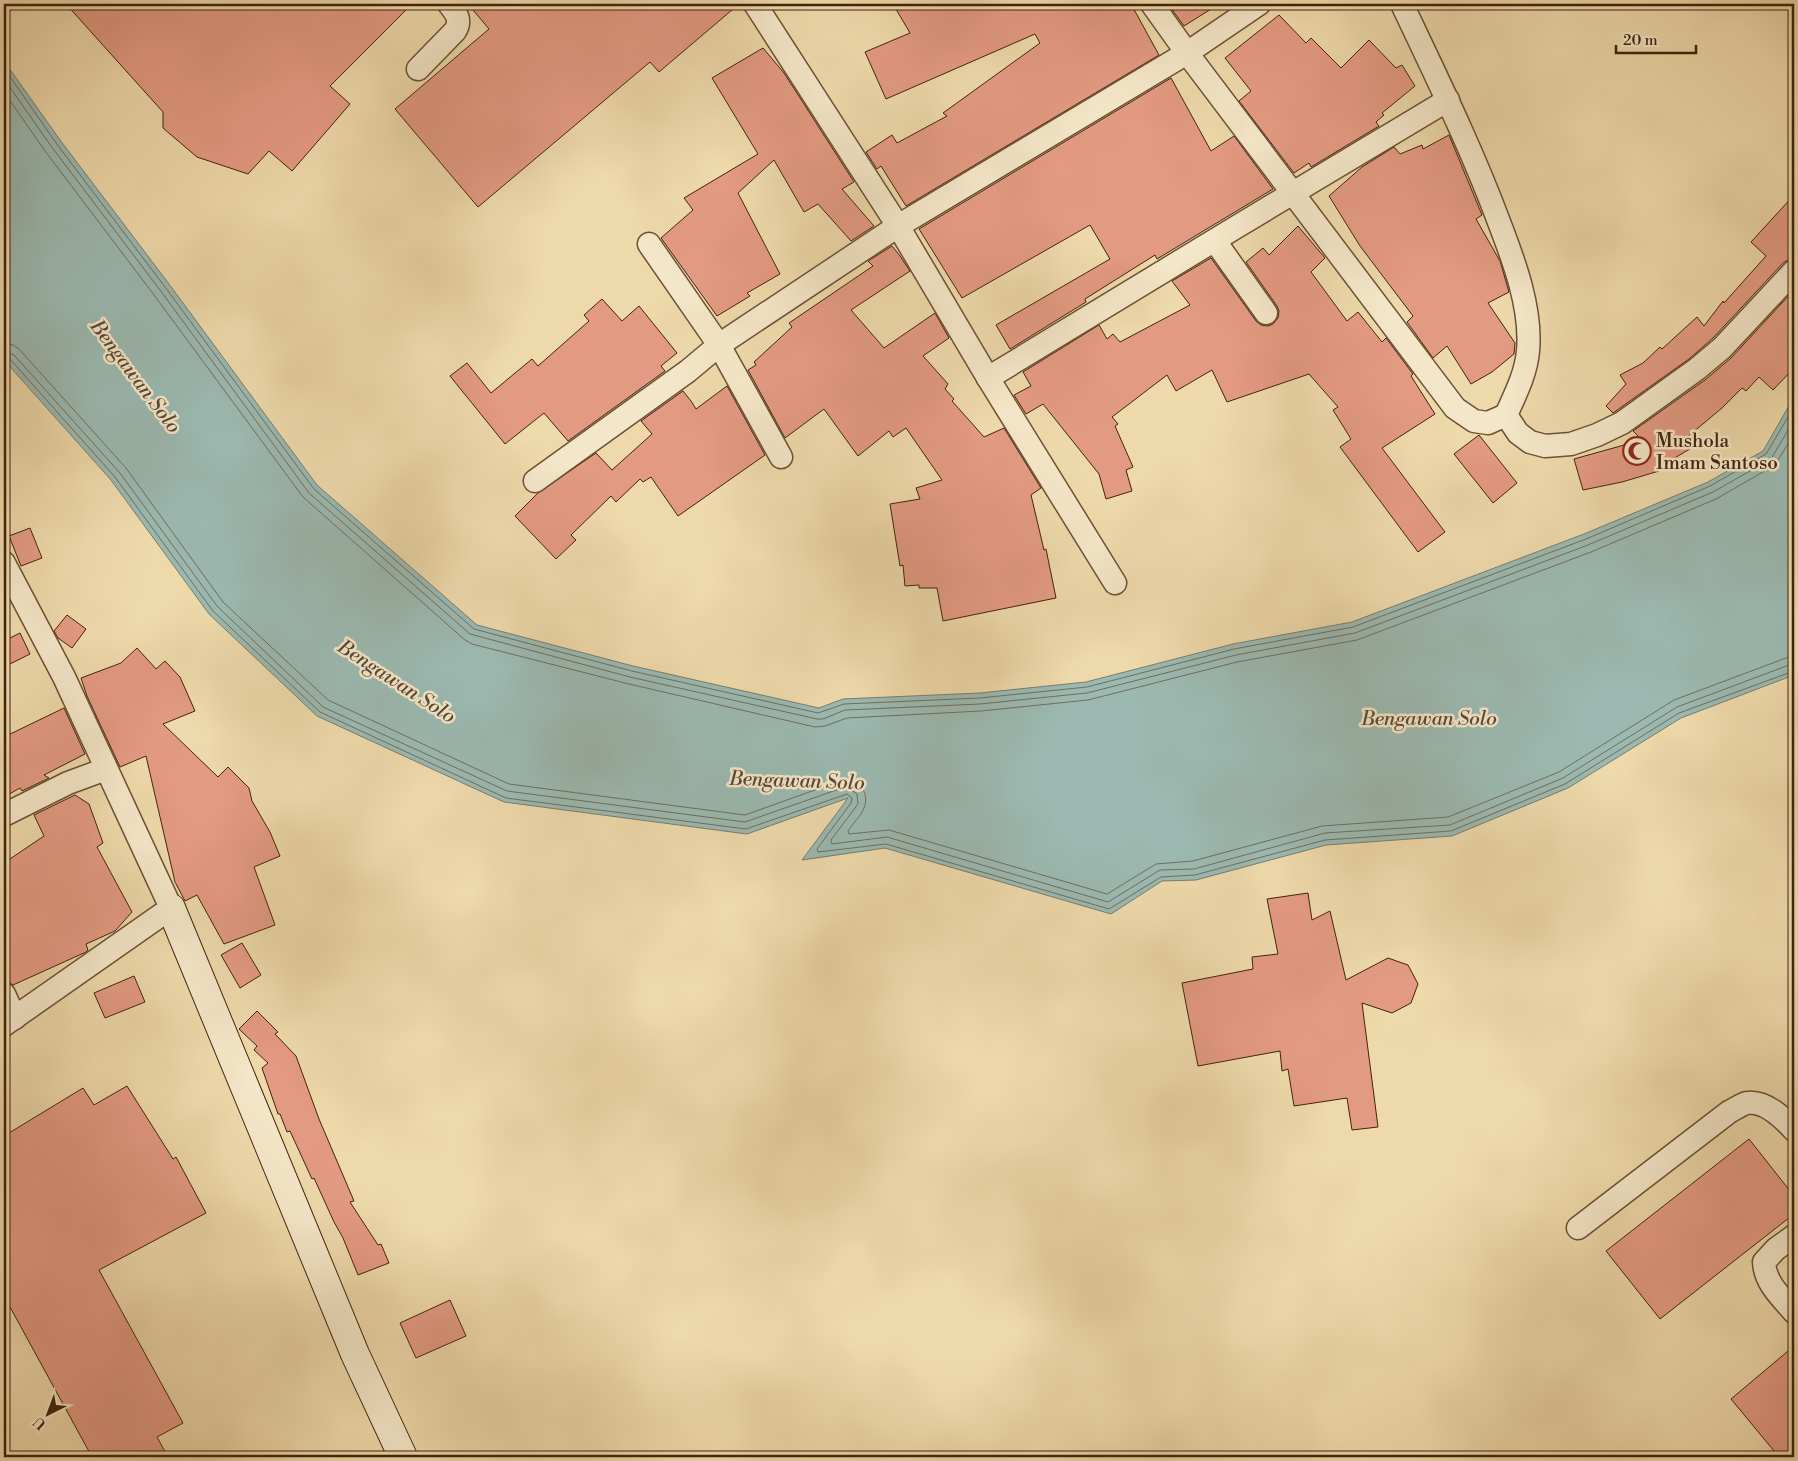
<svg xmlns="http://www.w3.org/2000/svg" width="1798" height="1461" font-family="'Libre Bodoni',serif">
	<rect width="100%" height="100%" fill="#eed9aa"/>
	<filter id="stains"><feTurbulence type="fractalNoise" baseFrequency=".004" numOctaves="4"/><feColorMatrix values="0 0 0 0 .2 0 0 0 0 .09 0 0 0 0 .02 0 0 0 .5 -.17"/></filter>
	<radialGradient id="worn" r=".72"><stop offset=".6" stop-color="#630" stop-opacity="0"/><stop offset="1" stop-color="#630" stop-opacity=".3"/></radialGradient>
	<!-- water -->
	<path fill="#9bb9b1" stroke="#777d6f" d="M 4,61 L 60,140 L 169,284 L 317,485 L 477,625 L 633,666 L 819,708 L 843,699 L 980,693 L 1086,682 L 1233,644 L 1352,622 L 1584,534 L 1708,482 L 1763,451 L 1794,397 L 1794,675 L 1681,718 L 1568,788 L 1452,836 L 1326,845 L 1196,880 L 1162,881 L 1111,914 L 885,848 L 802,860 L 848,798 L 747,834 L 504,802 L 317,716 L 209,614 L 111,480 L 4,360 Z"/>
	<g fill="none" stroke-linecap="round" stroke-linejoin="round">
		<!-- shore -->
		<g stroke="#6e6e5f" stroke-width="1">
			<path d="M 4,68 L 56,143 L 165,287 L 314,489 L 474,629 L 632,671 L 818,713 L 844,704 L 980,698 L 1087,687 L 1234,649 L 1353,627 L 1586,539 L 1710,486 L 1766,454 L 1794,407"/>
			<path d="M 4,79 L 51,146 L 160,290 L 309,493 L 470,634 L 630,677 L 817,719 L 823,719 L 845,710 L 980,704 L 1087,693 L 1236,655 L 1355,633 L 1588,545 L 1713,492 L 1771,459 L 1794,420"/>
			<path d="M 4,92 L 45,151 L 154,295 L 303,497 L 465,640 L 472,644 L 629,684 L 815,727 L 825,726 L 847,718 L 981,711 L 1088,700 L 1237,662 L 1357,640 L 1591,552 L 1716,499 L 1775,465 L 1794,434"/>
			<path d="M 4,343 L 13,345 L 19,349 L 126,468 L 223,602 L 328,700 L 509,784 L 745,815 L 840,781 C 856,778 871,791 864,808 C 861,816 853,823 848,831 L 849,834 L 889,830 L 1107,894 L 1156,864 L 1193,861 L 1322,826 L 1448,817 L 1559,772 L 1674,700 L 1786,658 L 1794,657"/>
			<path d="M 4,351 L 14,355 L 120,473 L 217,606 L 323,707 L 507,791 L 745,822 L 842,788 L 848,788 L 857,794 L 858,804 L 831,840 L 832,844 L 887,837 L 1108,902 L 1160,870 L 1194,869 L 1325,833 L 1450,825 L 1563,778 L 1677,707 L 1789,665 L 1794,664"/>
			<path d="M 4,357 L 10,359 L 115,477 L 213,611 L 320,712 L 506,798 L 746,829 L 847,794 L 852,798 L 851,803 L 817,849 L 818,852 L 886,844 L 1109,909 L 1161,877 L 1195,875 L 1325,840 L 1451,831 L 1565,784 L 1679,713 L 1794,671"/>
		</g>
	</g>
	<!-- building -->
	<g fill="#e39a82" stroke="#41230d">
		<path d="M 66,4 L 412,4 L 330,86 L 350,104 L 292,171 L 269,151 L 248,174 L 197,157 L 163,128 L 163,112 Z"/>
		<path d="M 468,4 L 739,4 L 659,72 L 650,62 L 478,207 L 395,109 L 489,29 Z"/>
		<path d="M 893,4 L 1131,4 L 1159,55 L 906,206 L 881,166 L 877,169 L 866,152 L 892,135 L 897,143 L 947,116 L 943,113 L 1040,43 L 1035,34 L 886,99 L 865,52 L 910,33 Z"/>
		<path d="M 1168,4 L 1219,4 L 1184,26 Z"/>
		<path d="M 1279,15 L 1306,43 L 1311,38 L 1341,68 L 1369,40 L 1396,68 L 1402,65 L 1415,86 L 1382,113 L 1384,115 L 1376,122 L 1379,126 L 1311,167 L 1309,163 L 1294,173 L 1239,101 L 1251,91 L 1225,58 Z"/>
		<path d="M 763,48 L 784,73 L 854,182 L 842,189 L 874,226 L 851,241 L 818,204 L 804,212 L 774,160 L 738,193 L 780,274 L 747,293 L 750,296 L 717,316 L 661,238 L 693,210 L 684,198 L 758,154 L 712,78 Z"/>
		<path d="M 1171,78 L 1211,151 L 1234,136 L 1273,189 L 1157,259 L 1155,255 L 1085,299 L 1086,302 L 1010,349 L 996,325 L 1110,259 L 1090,225 L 962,298 L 919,229 Z"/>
		<path d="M 1449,135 L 1482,215 L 1476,219 L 1500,261 L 1509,292 L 1488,303 L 1515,343 L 1514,354 L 1492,372 L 1471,384 L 1447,346 L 1433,358 L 1407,322 L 1413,316 L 1360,246 L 1329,196 L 1362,167 L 1394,147 L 1400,154 L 1422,145 L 1423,149 Z"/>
		<path d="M 1794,195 L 1794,258 L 1784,262 L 1713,338 L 1689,359 L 1613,413 L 1606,406 L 1626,384 L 1620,375 L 1643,363 L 1660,347 L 1662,349 L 1697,317 L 1704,326 L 1723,301 L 1724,303 L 1766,256 L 1751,242 Z"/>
		<path d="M 1298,226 L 1325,258 L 1311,272 L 1347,321 L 1358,312 L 1382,342 L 1386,338 L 1413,374 L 1411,376 L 1435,414 L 1382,448 L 1445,532 L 1418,552 L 1340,447 L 1351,439 L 1333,410 L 1338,407 L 1309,374 L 1227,402 L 1212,370 L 1176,391 L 1167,375 L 1112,417 L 1118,424 L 1115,426 L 1133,467 L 1126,470 L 1132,491 L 1106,499 L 1099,474 L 1043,404 L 1026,414 L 1014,395 L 1031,386 L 1023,372 L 1099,325 L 1107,339 L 1113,334 L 1120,342 L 1190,305 L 1172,281 L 1211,258 L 1256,321 L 1261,325 L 1268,326 L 1273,324 L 1278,318 L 1279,311 L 1277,306 L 1246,262 L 1263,248 L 1269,255 Z"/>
		<path d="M 892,246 L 900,256 L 910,271 L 851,310 L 884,348 L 935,313 L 949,338 L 923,356 L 948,384 L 945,389 L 954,399 L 952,401 L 984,437 L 1004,428 L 1041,488 L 1031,495 L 1044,550 L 1046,549 L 1056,598 L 943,621 L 937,588 L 919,588 L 919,585 L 905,586 L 903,565 L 900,566 L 890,504 L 920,499 L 916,488 L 942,480 L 906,428 L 893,437 L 889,431 L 858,456 L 824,409 L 785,438 L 748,370 L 756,365 L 754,362 L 792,327 L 789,323 L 873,266 L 868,261 Z"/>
		<path d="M 1794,290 L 1794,368 L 1773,390 L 1759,377 L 1746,391 L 1742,388 L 1722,408 L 1686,438 L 1693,447 L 1658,468 L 1659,471 L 1622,482 L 1583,490 L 1574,459 L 1642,440 L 1633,431 L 1705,380 L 1731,358 Z"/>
		<path d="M 602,299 L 622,321 L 639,306 L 677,353 L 661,366 L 665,371 L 568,441 L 544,413 L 505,444 L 450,376 L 467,363 L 491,393 L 532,359 L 538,366 L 589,321 L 584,315 Z"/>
		<path d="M 727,386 L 765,455 L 678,516 L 651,477 L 643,482 L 640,479 L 616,502 L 611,496 L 571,535 L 576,540 L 556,559 L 515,516 L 538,493 L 596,453 L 612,470 L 652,434 L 641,421 L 683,391 L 691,401 L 696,409 Z"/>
		<path d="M 1479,435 L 1517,483 L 1493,503 L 1454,454 Z"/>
		<path d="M 30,528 L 42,558 L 21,566 L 9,536 Z"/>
		<path d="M 67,615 L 86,629 L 72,648 L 58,638 L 54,631 Z"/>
		<path d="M 20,633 L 30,654 L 4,667 L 4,641 Z"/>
		<path d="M 137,648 L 156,669 L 165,661 L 180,677 L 195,711 L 163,724 L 218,777 L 228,767 L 249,788 L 252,801 L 270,832 L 280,856 L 254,867 L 275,925 L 224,944 L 197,895 L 185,901 L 175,882 L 146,756 L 120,767 L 87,696 L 81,678 L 121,663 Z"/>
		<path d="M 64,708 L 85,754 L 44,775 L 49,778 L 22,791 L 20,788 L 4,797 L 4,737 Z"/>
		<path d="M 75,795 L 89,804 L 103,843 L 97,847 L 132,912 L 115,931 L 86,944 L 88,950 L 86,952 L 13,985 L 7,981 L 4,975 L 4,863 L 44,836 L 34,815 Z"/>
		<path d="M 1308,893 L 1312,920 L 1330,911 L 1346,980 L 1388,958 L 1408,965 L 1418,984 L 1411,1003 L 1392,1013 L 1362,1003 L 1378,1127 L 1352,1130 L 1347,1098 L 1294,1106 L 1288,1069 L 1282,1071 L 1280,1051 L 1198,1066 L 1182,983 L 1253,969 L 1252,957 L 1278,954 L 1267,899 Z"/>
		<path d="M 242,943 L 261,975 L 240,988 L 221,955 Z"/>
		<path d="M 134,976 L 145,1002 L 105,1018 L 94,993 Z"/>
		<path d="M 257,1011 L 278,1032 L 275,1034 L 296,1056 L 319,1119 L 354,1201 L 350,1202 L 378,1245 L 381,1244 L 389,1263 L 358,1275 L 343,1238 L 334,1222 L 314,1178 L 312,1179 L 290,1131 L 287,1132 L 280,1114 L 278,1114 L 262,1068 L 268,1063 L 254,1050 L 257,1046 L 239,1029 Z"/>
		<path d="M 127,1086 L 173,1159 L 176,1157 L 206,1213 L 99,1270 L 183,1423 L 157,1437 L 168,1457 L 92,1457 L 4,1296 L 4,1136 L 83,1088 L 94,1105 Z"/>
		<path d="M 1749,1139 L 1794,1196 L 1794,1214 L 1660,1319 L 1606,1251 Z"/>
		<path d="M 450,1300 L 466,1336 L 416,1358 L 400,1323 Z"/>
		<path d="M 1794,1346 L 1794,1457 L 1779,1457 L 1731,1399 Z"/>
	</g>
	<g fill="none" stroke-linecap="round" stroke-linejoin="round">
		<defs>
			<g id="street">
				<path d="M 755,4 L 898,226 L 988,378 L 1115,583"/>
				<path d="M 1152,4 L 1187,53 L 1455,408 L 1474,421 L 1488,423 L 1506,415 C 1515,395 1526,374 1528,351 C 1532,309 1514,261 1499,222 C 1471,147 1436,76 1402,4"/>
				<path d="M 418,69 L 455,31 C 462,20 456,13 449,4"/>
				<path d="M 1215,241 L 1266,313"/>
				<path d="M 649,244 L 719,345 L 781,457"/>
				<path d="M 988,378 C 1141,284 1294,192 1448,100"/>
				<path d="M 1506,415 L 1518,433 L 1530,442 L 1545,446 L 1571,444 L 1597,435 L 1622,423 L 1697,369 L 1722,348 L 1794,271"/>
				<path d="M 535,481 L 688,371 L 719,345 L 898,226 L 1187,53 L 1259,4"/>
				<path d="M 4,563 L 64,677 L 171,908 L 4,1025"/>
				<path d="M 4,815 L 68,783 L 106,769"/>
				<path d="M 4,994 L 15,1018"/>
				<path d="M 1578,1228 L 1729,1112 C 1735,1109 1742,1104 1747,1103 C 1765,1100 1783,1118 1794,1130"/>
				<path d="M 1794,1236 L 1776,1249 L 1764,1262 C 1765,1283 1781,1297 1794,1312"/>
			</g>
			<path id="secondary" d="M 171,908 L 355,1354 L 403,1457"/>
		</defs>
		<!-- street casing -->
		<use href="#street" stroke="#6c5034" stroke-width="25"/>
		<!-- secondary casing -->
		<use href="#secondary" stroke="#41230d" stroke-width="30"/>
		<!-- street -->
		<use href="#street" stroke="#f4e6c8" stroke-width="22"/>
		<!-- secondary -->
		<use href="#secondary" stroke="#f4e6c8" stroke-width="28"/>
	</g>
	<!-- icons -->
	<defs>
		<symbol id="mosque-ring" viewBox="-11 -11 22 22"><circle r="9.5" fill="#f4e6c8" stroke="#8f2418" stroke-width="1.5"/><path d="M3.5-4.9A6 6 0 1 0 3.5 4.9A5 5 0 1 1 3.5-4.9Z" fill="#8f2418"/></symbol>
	</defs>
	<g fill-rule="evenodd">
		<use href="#mosque-ring" x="1621" y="435" width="32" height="32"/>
	</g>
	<g text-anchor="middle" stroke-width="5" stroke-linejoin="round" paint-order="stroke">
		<!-- poi labels -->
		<g font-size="19" fill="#41230d" stroke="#f4e6c8" text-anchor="start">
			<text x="1656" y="447">Mushola<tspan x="1656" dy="22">Imam Santoso</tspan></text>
		</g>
		<!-- water labels -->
		<g font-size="20" font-style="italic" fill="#584836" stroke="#f4e6c8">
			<text transform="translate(136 376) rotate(53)" y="7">Bengawan Solo</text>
			<text transform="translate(397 681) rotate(33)" y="7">Bengawan Solo</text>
			<text x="1429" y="725">Bengawan Solo</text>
			<text transform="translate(797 780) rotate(2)" y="7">Bengawan Solo</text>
		</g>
	</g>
	<!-- margin -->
	<rect width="1798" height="1461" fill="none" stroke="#eed9aa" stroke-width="20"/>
	<rect x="5" y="5" width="1788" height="1451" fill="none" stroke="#41230d" stroke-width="2.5"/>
	<rect x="10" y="10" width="1778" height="1441" fill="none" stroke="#41230d"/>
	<!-- north arrow -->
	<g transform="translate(48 1414) rotate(222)" stroke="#f4e6c8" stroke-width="4" paint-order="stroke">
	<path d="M0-4L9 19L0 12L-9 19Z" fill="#41230d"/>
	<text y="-8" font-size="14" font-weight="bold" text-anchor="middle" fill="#41230d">U</text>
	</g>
	<!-- scale -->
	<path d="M1616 45v8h80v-8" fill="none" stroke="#41230d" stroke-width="2.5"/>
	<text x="1623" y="45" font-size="15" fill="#41230d" stroke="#f4e6c8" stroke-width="4" paint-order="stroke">20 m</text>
	<rect width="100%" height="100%" filter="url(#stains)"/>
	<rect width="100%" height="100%" fill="url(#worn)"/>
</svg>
